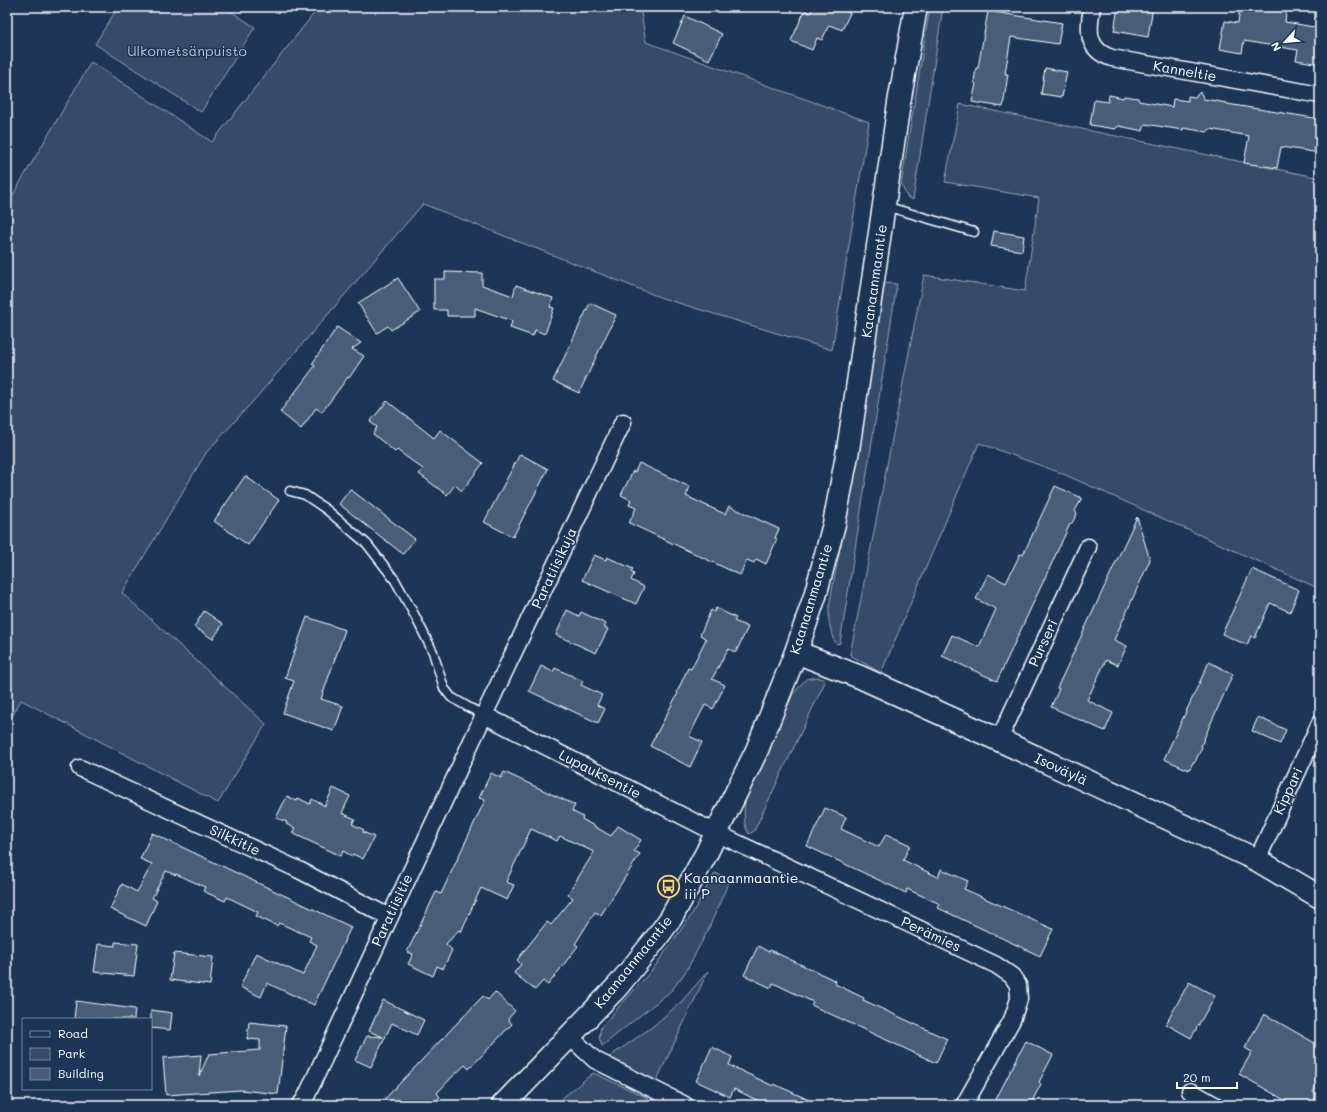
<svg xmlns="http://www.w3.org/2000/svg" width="1327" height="1112" font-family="Mali,sans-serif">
	<rect width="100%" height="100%" fill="#1d3557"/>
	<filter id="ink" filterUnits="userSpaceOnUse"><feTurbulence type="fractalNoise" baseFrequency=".025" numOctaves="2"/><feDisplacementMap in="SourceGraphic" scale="8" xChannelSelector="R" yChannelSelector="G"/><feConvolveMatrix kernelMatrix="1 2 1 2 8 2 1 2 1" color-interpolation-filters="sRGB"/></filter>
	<g filter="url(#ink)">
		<!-- green -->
		<g fill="#364b69" stroke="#9aa5b4">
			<path d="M 118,7 L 224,7 L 255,27 L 201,112 L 95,44 Z"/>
			<path d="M 319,7 L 640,7 L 646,42 L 869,122 L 832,350 L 662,298 L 423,204 L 255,399 L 206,453 L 122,593 L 266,724 L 218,803 L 21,700 L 7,726 L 7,205 L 91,62 L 212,142 Z"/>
			<path d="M 930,7 L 943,7 L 913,200 L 907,197 L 901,184 Z"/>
			<path d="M 960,104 L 1320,178 L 1320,589 L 1061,473 L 979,443 L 881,673 L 850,655 L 924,275 L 1025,291 L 1039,198 L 945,182 Z"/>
			<path d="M 883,283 L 897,284 L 840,643 L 837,644 L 833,639 L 829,622 L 829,607 L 843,531 Z"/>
			<path d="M 817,677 L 823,679 L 825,682 L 754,831 L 749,834 C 743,825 744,812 745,801 L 793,694 L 806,679 Z"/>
			<path d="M 715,873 L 730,879 L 708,930 L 686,971 L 672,990 L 602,1046 L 599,1037 L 601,1027 L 653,969 L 690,917 Z"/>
			<path d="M 708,971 L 656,1082 L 609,1057 L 652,1027 L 682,1001 Z"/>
			<path d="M 593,1073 L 648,1098 L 645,1105 L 554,1105 Z"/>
		</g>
		<!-- building -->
		<g fill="#4a5d79" stroke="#fff">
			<path d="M 813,7 L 849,7 L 847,12 L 850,13 L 842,30 L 829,25 L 822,40 L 817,38 L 812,50 L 791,41 L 805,10 L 810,13 Z"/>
			<path d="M 1118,7 L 1153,7 L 1148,37 L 1114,31 Z"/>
			<path d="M 1240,7 L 1287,7 L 1285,22 L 1320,28 L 1320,64 L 1296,60 L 1298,50 L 1244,41 L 1242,53 L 1220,49 L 1225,21 L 1238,23 Z"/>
			<path d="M 988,11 L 1062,23 L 1058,44 L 1011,37 L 1005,74 L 1008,74 L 1003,107 L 972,102 L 976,84 L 974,82 L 976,68 L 978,68 Z"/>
			<path d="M 685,16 L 722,34 L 709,60 L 673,43 Z"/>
			<path d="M 1045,68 L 1067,72 L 1062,97 L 1041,94 Z"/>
			<path d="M 1200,92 L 1204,99 L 1227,103 L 1227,104 L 1320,119 L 1320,153 L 1281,147 L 1277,168 L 1244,163 L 1249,136 L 1210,129 L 1207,132 L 1183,128 L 1183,130 L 1145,124 L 1143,131 L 1119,126 L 1115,129 L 1090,125 L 1094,100 L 1108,102 L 1109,95 L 1123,98 L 1124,96 L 1138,98 L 1139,101 L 1172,107 L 1173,99 L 1188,101 L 1188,96 L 1195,97 Z"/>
			<path d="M 994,231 L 1024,236 L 1022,251 L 991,246 Z"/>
			<path d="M 445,272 L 482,273 L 482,285 L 513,296 L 516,285 L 553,298 L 550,307 L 554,308 L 545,334 L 535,330 L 533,336 L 510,328 L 512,321 L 475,308 L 475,316 L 447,316 L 447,310 L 434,310 L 434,279 L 445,279 Z"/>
			<path d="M 398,278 L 420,312 L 391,330 L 388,326 L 377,333 L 358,303 Z"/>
			<path d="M 590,303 L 616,315 L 579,393 L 553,381 Z"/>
			<path d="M 337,327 L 361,343 L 352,349 L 364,356 L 349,378 L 348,377 L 322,412 L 316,408 L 301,429 L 280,412 L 315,366 L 312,364 Z"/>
			<path d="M 387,401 L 434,438 L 440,430 L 483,463 L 462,491 L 455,485 L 447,495 L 419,474 L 423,469 L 397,450 L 395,452 L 373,434 L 377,427 L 370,422 Z"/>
			<path d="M 520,454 L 548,469 L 513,537 L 484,522 Z"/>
			<path d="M 639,463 L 690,487 L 686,496 L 716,510 L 725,514 L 729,506 L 779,529 L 775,538 L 777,539 L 766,564 L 756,559 L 754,563 L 747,560 L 740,575 L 629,523 L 636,508 L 629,505 L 631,500 L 621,495 L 633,471 L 635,472 Z"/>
			<path d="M 245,476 L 279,500 L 248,545 L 214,521 Z"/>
			<path d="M 1055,486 L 1082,498 L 1075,511 L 1077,514 L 1072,523 L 1070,524 L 997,681 L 942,656 L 952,635 L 979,647 L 996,609 L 976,599 L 988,574 L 1006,583 L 1020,554 L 1023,555 Z"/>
			<path d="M 350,489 L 415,539 L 403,554 L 339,504 Z"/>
			<path d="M 1137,517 L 1150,560 L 1114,640 L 1127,646 L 1118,665 L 1106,660 L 1087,700 L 1113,713 L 1105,731 L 1051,707 L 1059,689 L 1057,688 Z"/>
			<path d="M 594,555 L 606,560 L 607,557 L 633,569 L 631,572 L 634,574 L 631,580 L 644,587 L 636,604 L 582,580 Z"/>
			<path d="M 1252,569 L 1299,590 L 1290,612 L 1270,603 L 1255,638 L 1251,636 L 1247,645 L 1222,634 Z"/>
			<path d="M 716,608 L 736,618 L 734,621 L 748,627 L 736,652 L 728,649 L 712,679 L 725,685 L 713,709 L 705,705 L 689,736 L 702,742 L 690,767 L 650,746 L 678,693 L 677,692 L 688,668 L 691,669 L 706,639 L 700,635 L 711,610 L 714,612 Z"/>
			<path d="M 567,610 L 579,616 L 581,612 L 606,624 L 604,627 L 608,629 L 596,653 L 556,635 Z"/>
			<path d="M 204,611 L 223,624 L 213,639 L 194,627 Z"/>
			<path d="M 307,617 L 345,630 L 321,699 L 343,706 L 334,731 L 283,713 L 294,681 L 285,678 Z"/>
			<path d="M 1209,662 L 1233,674 L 1206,734 L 1201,746 L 1202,747 L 1195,762 L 1194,761 L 1189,770 L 1164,759 Z"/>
			<path d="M 541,666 L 553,672 L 555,668 L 583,681 L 581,685 L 602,695 L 597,705 L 605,709 L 598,723 L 529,691 Z"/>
			<path d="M 1258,717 L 1286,730 L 1280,744 L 1252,731 Z"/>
			<path d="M 504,772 L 575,805 L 572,811 L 583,817 L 582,819 L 611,836 L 618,826 L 641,840 L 634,851 L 640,854 L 601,915 L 595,912 L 575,944 L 578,946 L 548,985 L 543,981 L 535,990 L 514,973 L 521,964 L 517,960 L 547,922 L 551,925 L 573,898 L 568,894 L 594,852 L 560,836 L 557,841 L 531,829 L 506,882 L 514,885 L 507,900 L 481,888 L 461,932 L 459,930 L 446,944 L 452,950 L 443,969 L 437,966 L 433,976 L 408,964 L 413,954 L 407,952 L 425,915 L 436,892 L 441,894 L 485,800 L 479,798 L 491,773 L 501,778 Z"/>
			<path d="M 333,788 L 350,796 L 342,813 L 355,819 L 352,824 L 364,830 L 363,832 L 374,837 L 363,859 L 353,854 L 352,856 L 343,851 L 341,856 L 292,833 L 295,828 L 286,824 L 287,822 L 276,818 L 287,796 L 297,801 L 298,798 L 310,804 L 312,799 L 325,806 Z"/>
			<path d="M 825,808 L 846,817 L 841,829 L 879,847 L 886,834 L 910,845 L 903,860 L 938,877 L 941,869 L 968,881 L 964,889 L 1053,929 L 1040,956 L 938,908 L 940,904 L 907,889 L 906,893 L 807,846 Z"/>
			<path d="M 152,833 L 351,927 L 314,1005 L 267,983 L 261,997 L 240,987 L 256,953 L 303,975 L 317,945 L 309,941 L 311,937 L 279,923 L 277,926 L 256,916 L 258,912 L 227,897 L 225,901 L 203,891 L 205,887 L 176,874 L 176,875 L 166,871 L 152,898 L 157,901 L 146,926 L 110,909 L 122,884 L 137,892 L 152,864 L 140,859 Z"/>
			<path d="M 115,942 L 138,944 L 134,976 L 94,972 L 98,944 L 115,946 Z"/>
			<path d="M 758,946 L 769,952 L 770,950 L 836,981 L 835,984 L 864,998 L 863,1000 L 947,1039 L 936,1063 L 811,1005 L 813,1002 L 773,983 L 771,988 L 744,975 Z"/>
			<path d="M 174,953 L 213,957 L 210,985 L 170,980 Z"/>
			<path d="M 1189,982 L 1215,996 L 1191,1038 L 1166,1024 Z"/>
			<path d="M 495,992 L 515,1011 L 508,1019 L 512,1024 L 469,1069 L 465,1065 L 452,1077 L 437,1093 L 440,1097 L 431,1105 L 379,1105 L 483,996 L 488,1000 Z"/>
			<path d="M 383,1000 L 424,1020 L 417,1035 L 392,1023 L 371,1067 L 355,1060 L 367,1036 L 383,1037 L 369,1031 Z"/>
			<path d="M 76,1001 L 135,1009 L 134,1019 L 74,1019 Z"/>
			<path d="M 151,1010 L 172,1013 L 170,1030 L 151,1028 Z"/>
			<path d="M 1264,1014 L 1320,1046 L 1320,1080 L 1313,1092 L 1320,1096 L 1320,1105 L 1293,1105 L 1239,1074 L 1252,1052 L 1245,1048 Z"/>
			<path d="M 249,1022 L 286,1026 L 278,1094 L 241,1090 L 166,1095 L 163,1058 L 201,1055 L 199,1076 L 209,1054 L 260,1050 L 260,1040 L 247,1039 Z"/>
			<path d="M 1026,1041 L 1053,1055 L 1039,1082 L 1041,1084 L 1030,1105 L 993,1105 Z"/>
			<path d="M 712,1047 L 732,1057 L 729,1065 L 773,1086 L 774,1084 L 820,1105 L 767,1105 L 734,1089 L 730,1097 L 696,1081 Z"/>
		</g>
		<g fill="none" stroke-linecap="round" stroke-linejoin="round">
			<defs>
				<g id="lane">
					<path d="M 885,206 L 974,232"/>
					<path d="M 290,491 L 305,495 L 327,510 L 367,544 L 395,580 L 415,616 L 433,652 L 444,688 L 451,697 L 468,707 L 484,715"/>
				</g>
				<g id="street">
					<path d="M 1092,7 C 1088,30 1086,50 1112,58 L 1320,95"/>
					<path d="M 484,715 L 716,833 L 996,965 L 1012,976 L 1018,985 L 1019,999 L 1012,1020 L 964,1105"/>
					<path d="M 999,740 L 1088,547"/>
					<path d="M 80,768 L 299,870 L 389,917"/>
					<path d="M 1257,860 L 1320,723"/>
					<path d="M 569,1036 L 595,1060 L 685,1105"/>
					<path d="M 1190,1091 L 1215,1105"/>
					<path d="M 300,1105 L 305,1099 L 484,715 L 623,422"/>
				</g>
				<g id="secondary">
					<path d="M 796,652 L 860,677 L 999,740 L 1257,860 L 1320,897"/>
					<path d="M 503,1105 L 617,987 L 655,940 L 671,918 L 706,854 L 757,750 L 796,652 L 815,596 L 834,524 L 848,450 L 899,103 L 916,7"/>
				</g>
			</defs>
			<!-- lane casing -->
			<use href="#lane" stroke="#fff" stroke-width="11"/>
			<!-- street casing -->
			<use href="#street" stroke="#fff" stroke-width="19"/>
			<!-- secondary casing -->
			<use href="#secondary" stroke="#fff" stroke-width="25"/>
			<!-- lane -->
			<use href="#lane" stroke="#1d3557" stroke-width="8"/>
			<!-- street -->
			<use href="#street" stroke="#1d3557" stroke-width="16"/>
			<!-- secondary -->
			<use href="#secondary" stroke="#1d3557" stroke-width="22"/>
		</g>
	</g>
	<!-- icons -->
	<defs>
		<symbol id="bus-ring" viewBox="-11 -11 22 22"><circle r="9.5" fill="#1d3557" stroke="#ffd166" stroke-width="1.5"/><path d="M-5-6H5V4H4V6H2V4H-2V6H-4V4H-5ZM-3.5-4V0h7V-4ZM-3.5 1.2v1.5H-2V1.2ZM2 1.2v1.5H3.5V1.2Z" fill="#ffd166"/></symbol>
	</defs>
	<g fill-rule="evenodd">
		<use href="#bus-ring" x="656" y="874" width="25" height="25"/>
	</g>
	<g text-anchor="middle" stroke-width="3" stroke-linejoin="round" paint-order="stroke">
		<!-- park labels -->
		<g font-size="14" fill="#b9c0ca" stroke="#1d3557">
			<text x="187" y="56">Ulkometsänpuisto</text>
		</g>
		<!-- street labels -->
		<g font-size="14" fill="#fff" stroke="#1d3557">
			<text transform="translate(1185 71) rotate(10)" y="5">Kanneltie</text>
			<text transform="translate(874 281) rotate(-82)" y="5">Kaanaanmaantie</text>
			<text transform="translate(554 568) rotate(-65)" y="5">Paratiisikuja</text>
			<text transform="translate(811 599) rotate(-73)" y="5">Kaanaanmaantie</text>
			<text transform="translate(1043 643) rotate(-65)" y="5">Purseri</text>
			<text transform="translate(1061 769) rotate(25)" y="5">Isoväylä</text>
			<text transform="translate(600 774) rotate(27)" y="5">Lupauksentie</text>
			<text transform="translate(1288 791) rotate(-65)" y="5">Kippari</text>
			<text transform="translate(235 840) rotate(25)" y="5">Silkkitie</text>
			<text transform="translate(392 910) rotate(-65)" y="5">Paratiisitie</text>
			<text transform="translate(931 934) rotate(25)" y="5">Perämies</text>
			<text transform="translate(633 962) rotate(-51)" y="5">Kaanaanmaantie</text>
		</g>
		<!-- poi labels -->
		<g font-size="14" fill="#fff" stroke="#1d3557" text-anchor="start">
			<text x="684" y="883">Kaanaanmaantie<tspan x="684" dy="16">iii P</tspan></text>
		</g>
	</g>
	<!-- margin -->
	<rect width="1327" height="1112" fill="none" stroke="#1d3557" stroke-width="24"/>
	<rect x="12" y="12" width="1303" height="1088" fill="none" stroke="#fff" stroke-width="1.5" filter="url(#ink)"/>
	<!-- legend -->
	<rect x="22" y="1018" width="130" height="72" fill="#1d3557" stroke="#77869a"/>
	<rect x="30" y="1031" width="20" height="6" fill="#1d3557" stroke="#77869a"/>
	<text x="58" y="1038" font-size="12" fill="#ffffff">Road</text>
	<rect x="30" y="1048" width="20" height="12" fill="#364b69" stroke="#77869a"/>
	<text x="58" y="1058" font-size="12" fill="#ffffff">Park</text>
	<rect x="30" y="1068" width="20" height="12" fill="#4a5d79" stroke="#77869a"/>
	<text x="58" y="1078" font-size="12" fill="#ffffff">Building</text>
	<!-- north arrow -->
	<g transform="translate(1285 42) rotate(243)" stroke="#1d3557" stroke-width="3" paint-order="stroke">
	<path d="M0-3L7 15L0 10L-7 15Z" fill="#ffffff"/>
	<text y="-6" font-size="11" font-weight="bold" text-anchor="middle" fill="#ffffff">N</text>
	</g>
	<!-- scale -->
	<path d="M1177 1082v6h60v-6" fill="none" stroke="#ffffff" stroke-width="2"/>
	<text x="1183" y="1082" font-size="12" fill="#ffffff" stroke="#1d3557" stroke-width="3" paint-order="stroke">20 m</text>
</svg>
